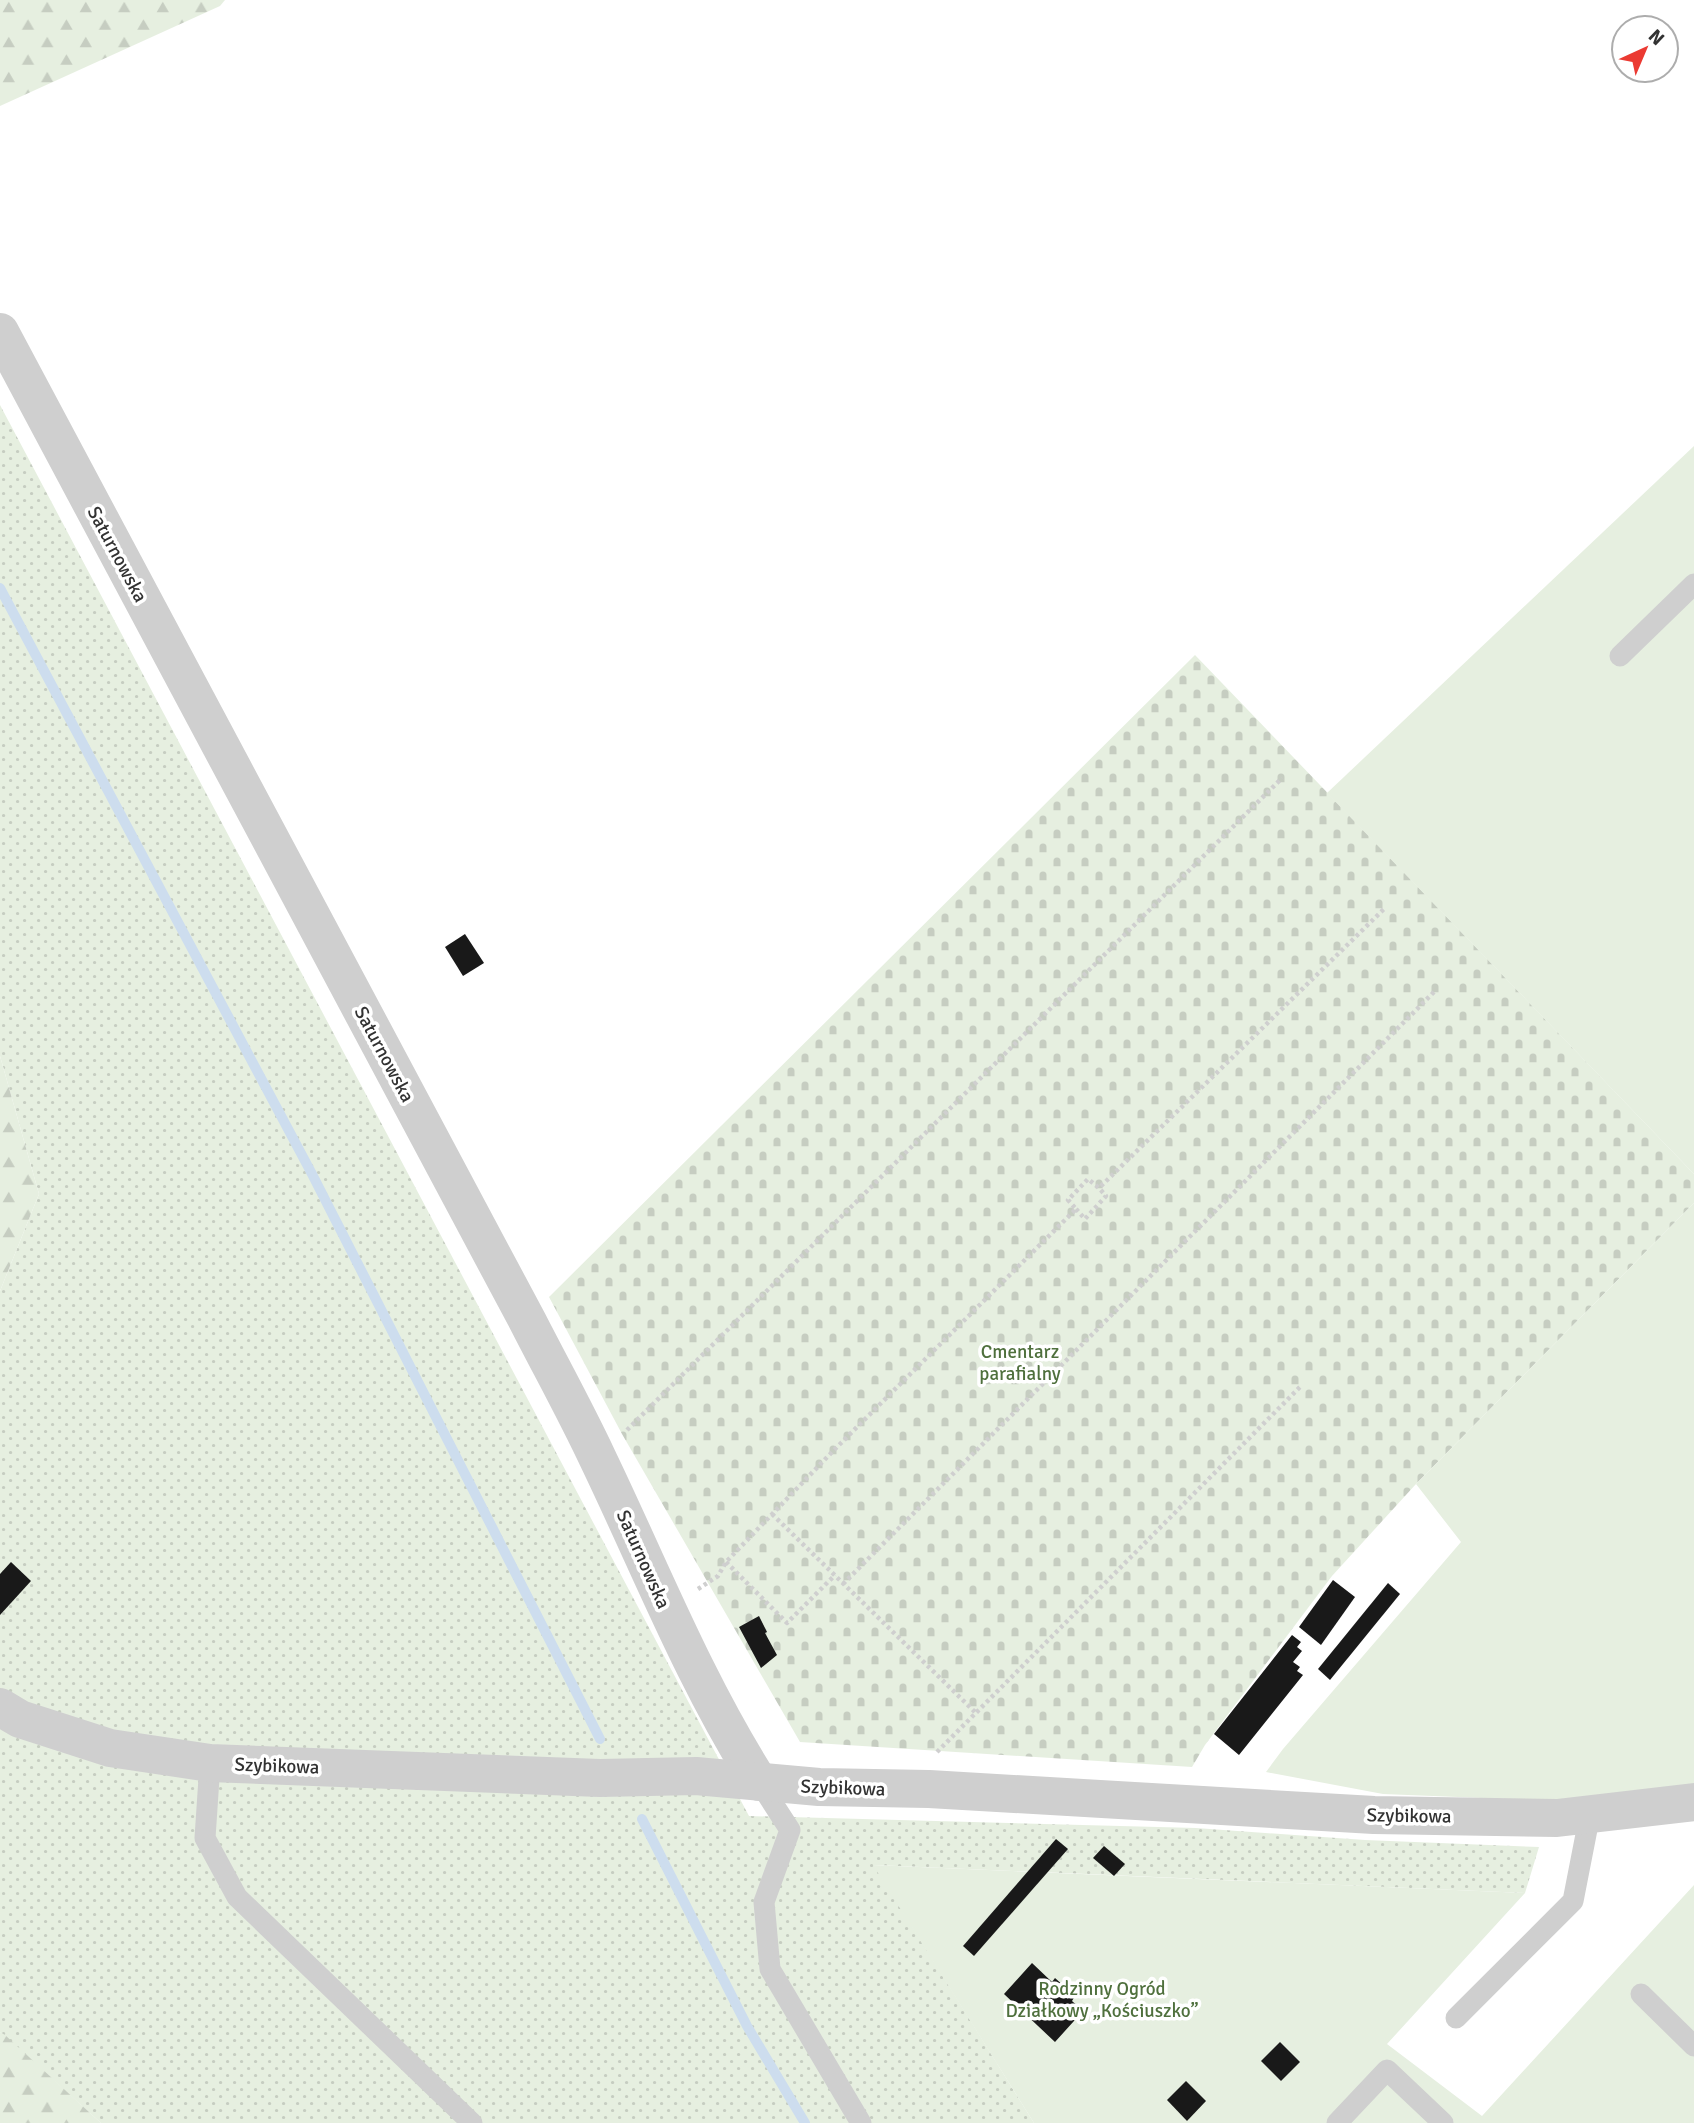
<svg xmlns="http://www.w3.org/2000/svg" width="1694" height="2123" font-family="Signika,sans-serif">
	<defs>
		<pattern id="grass-dots" width="8" height="8" patternUnits="userSpaceOnUse" patternTransform="scale(1.75)"><rect width="8" height="8" fill="#e6efe0"/><path d="M2 2h.1M6 6h.1" fill="none" stroke="#c6cdc1" stroke-width="1.8" stroke-linecap="round"/></pattern>
		<pattern id="forest-firs" width="22" height="20" patternUnits="userSpaceOnUse" patternTransform="scale(1.75)"><rect width="22" height="20" fill="#e6efe0"/><path d="M5 1l3.5 6h-7zM16 11l3.5 6h-7z" fill="#c6cdc1"/></pattern>
		<pattern id="cemetery-stones" width="16" height="16" patternUnits="userSpaceOnUse" patternTransform="scale(1.75)"><rect width="16" height="16" fill="#e6efe0"/><path d="M2 7V4a2 2 0 0 1 4 0v3zM10 15v-3a2 2 0 0 1 4 0v3z" fill="#c6cdc1"/></pattern>
	</defs>
	<rect width="100%" height="100%" fill="#fff"/>
	<!-- grass -->
	<path fill="url(#grass-dots)" d="M 0,405 L 749,1816 L 1196,1828 L 1365,1840 L 1539,1847 L 1525,1893 L 874,1865 L 1034,2123 L 101,2123 L 0,2032 L 0,1291 L 39,1194 L 0,1056 Z"/>
	<!-- forest -->
	<g fill="url(#forest-firs)">
		<path d="M 0,0 L 225,0 L 220,6 L 0,106 Z"/>
		<path d="M 0,1056 L 39,1194 L 0,1291 Z"/>
		<path d="M 0,2032 L 5,2035 L 101,2123 L 0,2123 Z"/>
	</g>
	<!-- cemetery -->
	<path fill="url(#cemetery-stones)" d="M 1195,655 L 1694,1174 L 1694,1203 L 1416,1484 L 1332,1576 L 1205,1745 L 1192,1767 L 800,1742 L 622,1434 L 549,1297 Z"/>
	<!-- green -->
	<g fill="#e6efe0">
		<path d="M 1694,446 L 1694,1174 L 1327,793 Z"/>
		<path d="M 1694,1203 L 1694,1787 L 1557,1801 L 1383,1794 L 1266,1772 L 1283,1749 L 1461,1542 L 1416,1484 Z"/>
		<path d="M 873,1865 L 1525,1893 L 1387,2044 L 1482,2116 L 1694,1885 L 1694,2123 L 1034,2123 Z"/>
	</g>
	<g fill="none" stroke-linecap="round" stroke-linejoin="round">
		<!-- stream -->
		<g stroke="#cdddee" stroke-width="10">
			<path d="M 0,588 L 312,1174 L 600,1739"/>
			<path d="M 642,1819 L 747,2026 L 805,2123"/>
		</g>
	</g>
	<!-- building -->
	<g fill="#191919">
		<path d="M 465,934 L 484,963 L 463,976 L 445,947 Z"/>
		<path d="M 11,1562 L 31,1581 L 0,1615 L 0,1574 Z"/>
		<path d="M 1333,1580 L 1355,1597 L 1321,1645 L 1299,1627 Z"/>
		<path d="M 1388,1583 L 1400,1594 L 1330,1680 L 1318,1669 Z"/>
		<path d="M 759,1616 L 767,1632 L 765,1633 L 777,1655 L 761,1668 L 739,1627 Z"/>
		<path d="M 1292,1635 L 1301,1642 L 1297,1647 L 1302,1651 L 1293,1662 L 1300,1667 L 1297,1671 L 1303,1675 L 1239,1755 L 1214,1734 Z"/>
		<path d="M 1056,1839 L 1068,1849 L 974,1956 L 963,1946 Z"/>
		<path d="M 1104,1846 L 1125,1864 L 1114,1876 L 1093,1858 Z"/>
		<path d="M 1032,1963 L 1052,1982 L 1055,1978 L 1075,1996 L 1072,2001 L 1083,2011 L 1055,2042 L 1004,1994 Z"/>
		<path d="M 1280,2042 L 1300,2062 L 1281,2081 L 1261,2061 Z"/>
		<path d="M 1186,2081 L 1206,2101 L 1187,2121 L 1167,2100 Z"/>
	</g>
	<g fill="none" stroke-linecap="round" stroke-linejoin="round">
		<!-- path -->
		<g stroke="#cfcfcf" stroke-width="4.5" stroke-dasharray="3.5 3.5" stroke-linecap="butt">
			<path d="M 1076,1209 L 1085,1219 L 1106,1196 L 1099,1188"/>
			<path d="M 627,1430 L 1282,778"/>
			<path d="M 772,1514 L 976,1713"/>
			<path d="M 726,1562 L 787,1623 L 835,1575"/>
			<path d="M 843,1584 L 1436,990"/>
			<path d="M 698,1589 L 718,1576 L 726,1562 L 834,1450 L 1076,1209 L 1068,1200 L 1088,1179 L 1099,1188 L 1385,908"/>
			<path d="M 937,1752 L 1301,1386"/>
		</g>
		<!-- lane -->
		<g stroke="#cfcfcf" stroke-width="21">
			<path d="M 1620,656 L 1694,584"/>
			<path d="M 210,1763 L 205,1838 L 237,1897 L 472,2123"/>
			<path d="M 759,1782 L 790,1830 L 764,1902 L 770,1969 L 861,2123"/>
			<path d="M 1641,1994 L 1694,2046"/>
			<path d="M 1456,2018 L 1573,1901 L 1590,1814"/>
			<path d="M 1337,2123 L 1387,2070 L 1443,2123"/>
		</g>
		<!-- street -->
		<g stroke="#cfcfcf" stroke-width="38">
			<path d="M 0,332 L 528,1322 C 551,1367 576,1412 598,1459 C 650,1567 694,1680 759,1782"/>
			<path d="M 0,1707 L 20,1719 L 110,1748 L 210,1763 L 600,1778 L 696,1776 L 819,1787 L 929,1789 L 1374,1815 L 1557,1818 L 1694,1802"/>
		</g>
	</g>
	<g text-anchor="middle" stroke-width="7" stroke-linejoin="round" paint-order="stroke">
		<!-- street labels -->
		<g font-size="19" fill="#323232" stroke="#fff">
			<text transform="translate(118 554) rotate(62)" y="7">Saturnowska</text>
			<text transform="translate(385 1054) rotate(62)" y="7">Saturnowska</text>
			<text transform="translate(644 1559) rotate(66)" y="7">Saturnowska</text>
			<text transform="translate(277 1765) rotate(2)" y="7">Szybikowa</text>
			<text transform="translate(843 1787) rotate(2)" y="7">Szybikowa</text>
			<text transform="translate(1409 1815) rotate(1)" y="7">Szybikowa</text>
		</g>
		<!-- park labels -->
		<g font-size="19" fill="#4f703d" stroke="#fff">
			<text x="1020" y="1358">Cmentarz<tspan x="1020" dy="22">parafialny</tspan></text>
			<text x="1102" y="1995">Rodzinny Ogród<tspan x="1102" dy="22">Działkowy „Kościuszko”</tspan></text>
		</g>
	</g>
	<!-- north arrow -->
	<g transform="translate(1645 49) rotate(44)"><circle r="33" fill="#ffffff" stroke="#adadad" stroke-width="2"/>
	<path d="M0-5L12 26L0 18L-12 26Z" fill="#eb3a32"/>
	<text y="-10" font-size="19" font-weight="bold" text-anchor="middle" fill="#323232">N</text>
	</g>
</svg>
